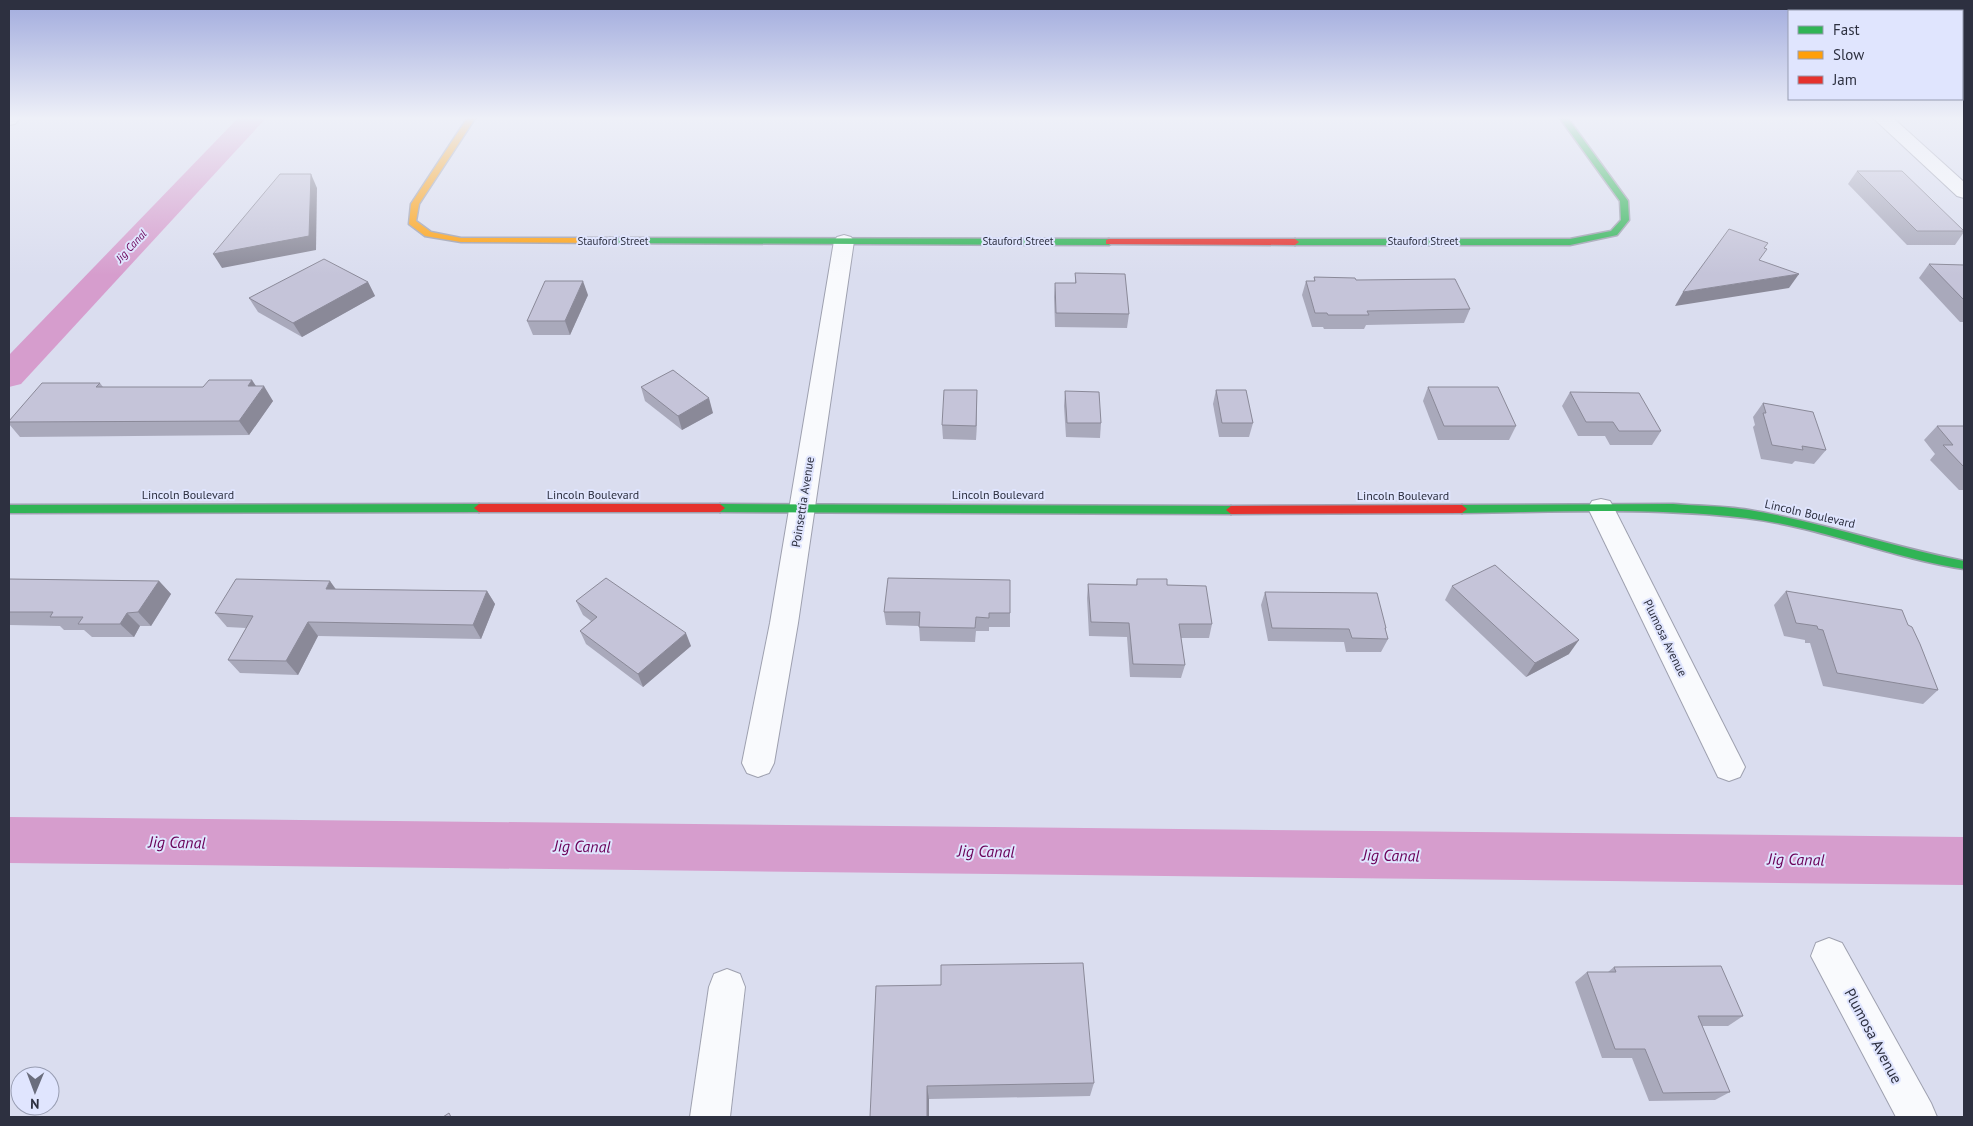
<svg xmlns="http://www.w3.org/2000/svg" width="1973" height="1126" font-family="'PT Sans',sans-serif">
	<rect width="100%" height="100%" fill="#daddef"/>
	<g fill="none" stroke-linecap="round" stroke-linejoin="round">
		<!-- canal -->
		<g fill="#d69dcd" fill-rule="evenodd">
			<path d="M 239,117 L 267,117 L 21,384 L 9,387 L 9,355 Z"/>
			<path d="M 9,817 L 1964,837 L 1964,885 L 9,863 Z"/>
		</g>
		<defs>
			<g id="street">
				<path d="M 9,117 L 21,117 L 15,124 L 9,125 Z"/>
				<path d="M 1872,117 L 1892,117 L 1964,182 L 1964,198 L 1957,196 Z"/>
				<path d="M 844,235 L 851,237 L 854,241 L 798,623 L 774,763 L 769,773 L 758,777 L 747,773 L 742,763 L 770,623 L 834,241 L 837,237 Z"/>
				<path d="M 1601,499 L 1610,501 L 1614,508 L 1740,757 L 1745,767 L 1740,777 L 1729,781 L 1718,777 L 1588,508 L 1592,501 Z"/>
				<path d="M 1829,938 L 1842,943 L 1931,1103 L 1937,1117 L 1896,1117 L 1811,956 L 1816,943 Z"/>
				<path d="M 727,969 L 740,974 L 745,987 L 730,1117 L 690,1117 L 709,987 L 714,974 Z"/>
			</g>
			<g id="fast">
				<path d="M 1559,117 L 1567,117 L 1628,201 L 1629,220 L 1617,235 L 1570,245 L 1295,245 L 1291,242 L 1295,239 L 1570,239 L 1611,231 L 1621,220 L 1620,201 Z"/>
				<path d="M 610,238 L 1109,239 L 1113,242 L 1109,245 L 607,243 L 606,241 Z"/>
				<path d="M 479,504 L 484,508 L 479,512 L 9,513 L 9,505 Z"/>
				<path d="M 720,504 L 1231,506 L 1236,510 L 1231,514 L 720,512 L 715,508 Z"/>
				<path d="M 1673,504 C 1698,506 1724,506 1749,510 C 1822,522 1892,547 1964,561 L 1964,569 C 1891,558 1821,527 1746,518 C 1652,507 1556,512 1462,513 L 1457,509 L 1462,505 Z"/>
			</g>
			<path id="slow" d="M 468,117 L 476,117 L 419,204 L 416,221 L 431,232 L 461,238 L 610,238 L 614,241 L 613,243 L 461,242 L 425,236 L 409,224 L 411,204 Z"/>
			<g id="jam">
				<path d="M 1109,239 L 1295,239 L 1299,242 L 1295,245 L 1106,244 L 1106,240 Z"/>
				<path d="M 479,504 L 720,504 L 725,508 L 720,512 L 479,512 L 474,508 Z"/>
				<path d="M 1462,505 L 1467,509 L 1462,513 L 1231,514 L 1226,510 L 1231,506 Z"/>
			</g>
		</defs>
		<!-- street casing -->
		<use href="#street" stroke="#9ea0af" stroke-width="2"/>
		<!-- fast casing -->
		<use href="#fast" stroke="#9ea0af" stroke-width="3"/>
		<!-- slow casing -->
		<use href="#slow" stroke="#9ea0af" stroke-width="3"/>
		<!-- jam casing -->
		<use href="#jam" stroke="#9ea0af" stroke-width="3"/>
		<!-- street -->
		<use href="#street" fill="#f9fafd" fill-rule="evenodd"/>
		<!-- fast -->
		<use href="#fast" fill="#30b455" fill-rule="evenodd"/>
		<!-- slow -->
		<use href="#slow" fill="#ff9f0a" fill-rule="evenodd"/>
		<!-- jam -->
		<use href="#jam" fill="#e5322d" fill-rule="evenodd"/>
	</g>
	<!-- wall -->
	<g fill="#a9a9bb">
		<path d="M 1857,171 L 1964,231 L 1964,232 L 1955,245 L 1907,245 L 1848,184 Z"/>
		<path d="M 1929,264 L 1964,265 L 1964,322 L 1960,322 L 1919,278 Z"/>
		<path d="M 1075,273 L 1129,314 L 1127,328 L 1055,327 L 1054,297 L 1055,283 L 1075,283 Z"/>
		<path d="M 1314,277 L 1356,280 L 1470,309 L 1464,323 L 1366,325 L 1364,329 L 1324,329 L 1323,327 L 1312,327 L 1302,295 L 1306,281 L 1314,281 Z"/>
		<path d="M 368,282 L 375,296 L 302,337 L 258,312 L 249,298 Z"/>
		<path d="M 588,295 L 570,335 L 533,335 L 527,321 Z"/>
		<path d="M 100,383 L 103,387 L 203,387 L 256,386 L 273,401 L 249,435 L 20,437 L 9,424 L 9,422 Z"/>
		<path d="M 641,387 L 713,413 L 682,430 L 645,401 Z"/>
		<path d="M 1428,387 L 1516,426 L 1509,440 L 1438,440 L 1423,401 Z"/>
		<path d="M 977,390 L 976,440 L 943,439 L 942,425 Z"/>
		<path d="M 1216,390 L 1253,423 L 1249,437 L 1219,437 L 1213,404 Z"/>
		<path d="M 1065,391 L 1101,423 L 1100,438 L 1066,437 L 1064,406 Z"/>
		<path d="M 1570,392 L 1661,431 L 1652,445 L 1610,445 L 1605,436 L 1578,436 L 1562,406 Z"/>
		<path d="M 1763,403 L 1826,450 L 1814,464 L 1795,461 L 1792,464 L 1761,459 L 1753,427 L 1755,425 L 1753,417 Z"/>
		<path d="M 1937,426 L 1964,426 L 1964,490 L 1959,490 L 1930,460 L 1935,454 L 1924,440 Z"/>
		<path d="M 9,579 L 159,581 L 171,594 L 151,626 L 140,626 L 134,637 L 92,637 L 84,630 L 64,630 L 60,626 L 9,625 Z"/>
		<path d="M 1137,579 L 1167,585 L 1212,624 L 1209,638 L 1181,638 L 1185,665 L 1181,678 L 1130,677 L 1127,637 L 1089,636 L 1087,598 L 1088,584 L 1136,585 Z"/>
		<path d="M 1010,580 L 1010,627 L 989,627 L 989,631 L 976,631 L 975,642 L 920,641 L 919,626 L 886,625 L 884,612 Z"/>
		<path d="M 1452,586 L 1569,654 L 1526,677 L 1445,600 Z"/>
		<path d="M 336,589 L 487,591 L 495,604 L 481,639 L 318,636 L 298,675 L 240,673 L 228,660 L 246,628 L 227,627 L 215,613 Z"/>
		<path d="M 1786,591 L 1908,625 L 1938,690 L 1923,704 L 1823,686 L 1810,643 L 1805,643 L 1805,640 L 1784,636 L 1774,605 Z"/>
		<path d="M 1265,592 L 1386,628 L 1385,631 L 1388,639 L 1381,652 L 1346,652 L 1344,642 L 1268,641 L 1261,605 Z"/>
		<path d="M 576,601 L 691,646 L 643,687 L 586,644 L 580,631 L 591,621 L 583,615 Z"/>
		<path d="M 1614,967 L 1743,1016 L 1728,1026 L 1702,1026 L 1730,1092 L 1715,1100 L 1649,1101 L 1632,1058 L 1602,1058 L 1575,982 L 1587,972 L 1608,972 Z"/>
		<path d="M 876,986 L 1094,1083 L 1090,1096 L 929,1099 Z"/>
	</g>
	<!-- shaded-wall -->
	<g fill="#8a8998">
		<path d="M 311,174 L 317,188 L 316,250 L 222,268 L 213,254 Z"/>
		<path d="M 1799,274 L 1789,288 L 1675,306 L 1683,292 Z"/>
		<path d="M 583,281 L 588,295 L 570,335 L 565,321 Z"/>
		<path d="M 368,282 L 375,296 L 302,337 L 293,323 Z"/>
		<path d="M 252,380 L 260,392 L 264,386 L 273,401 L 249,435 L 239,421 L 248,386 Z"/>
		<path d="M 977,390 L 977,405 L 976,440 L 976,426 Z"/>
		<path d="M 709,398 L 713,413 L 682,430 L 678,416 Z"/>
		<path d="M 159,581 L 171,594 L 151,626 L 138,612 Z"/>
		<path d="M 330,581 L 340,595 L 326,589 Z"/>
		<path d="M 487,591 L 495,604 L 481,639 L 473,625 Z"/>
		<path d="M 127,613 L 140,626 L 134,637 L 120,624 Z"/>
		<path d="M 308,622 L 318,636 L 298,675 L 286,661 Z"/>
		<path d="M 686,633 L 691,646 L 643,687 L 638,674 Z"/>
		<path d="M 1579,640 L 1569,654 L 1526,677 L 1535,663 Z"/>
		<path d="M 927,1086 L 929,1099 L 929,1117 L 927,1117 Z"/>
	</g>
	<!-- building -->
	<g fill="#c5c4d9" stroke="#8a8998">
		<path d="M 1857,171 L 1902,171 L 1964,231 L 1917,231 Z"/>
		<path d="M 280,174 L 311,174 L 309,236 L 213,254 Z"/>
		<path d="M 1729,229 L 1768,243 L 1764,248 L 1767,249 L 1759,260 L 1799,274 L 1683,292 Z"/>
		<path d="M 324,259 L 368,282 L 293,323 L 249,298 Z"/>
		<path d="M 1929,264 L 1964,265 L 1964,300 Z"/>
		<path d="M 1075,273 L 1125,274 L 1129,314 L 1056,313 L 1055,283 L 1076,283 Z"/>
		<path d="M 1314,277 L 1355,278 L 1356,280 L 1455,279 L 1470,309 L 1367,311 L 1369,315 L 1328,315 L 1327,313 L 1315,313 L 1306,281 L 1315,281 Z"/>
		<path d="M 545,281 L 583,281 L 565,321 L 527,321 Z"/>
		<path d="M 673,370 L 709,398 L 678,416 L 641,387 Z"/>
		<path d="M 209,380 L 252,380 L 248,386 L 264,386 L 239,421 L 9,422 L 9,421 L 42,383 L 100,383 L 96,387 L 203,387 Z"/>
		<path d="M 1428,387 L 1498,387 L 1516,426 L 1444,426 Z"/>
		<path d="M 944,390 L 977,390 L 976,426 L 942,425 Z"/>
		<path d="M 1216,390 L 1246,390 L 1253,423 L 1222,423 Z"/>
		<path d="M 1065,391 L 1099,392 L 1101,423 L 1067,423 Z"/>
		<path d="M 1570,392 L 1639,393 L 1661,431 L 1619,431 L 1613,422 L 1586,422 Z"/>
		<path d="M 1763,403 L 1813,412 L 1826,450 L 1802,446 L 1803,450 L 1772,445 L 1763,413 L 1766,413 Z"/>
		<path d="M 1937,426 L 1964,426 L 1964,467 L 1943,445 L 1953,445 Z"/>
		<path d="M 1495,565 L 1579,640 L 1535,663 L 1452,586 Z"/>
		<path d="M 606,578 L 686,633 L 638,674 L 580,631 L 597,617 L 576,601 Z"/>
		<path d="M 888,578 L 1010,580 L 1010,613 L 989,613 L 989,618 L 976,617 L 975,628 L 919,627 L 920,612 L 884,612 Z"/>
		<path d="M 9,579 L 159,581 L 138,612 L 127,613 L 120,624 L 78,624 L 83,617 L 50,617 L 53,612 L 9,612 Z"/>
		<path d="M 236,579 L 330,581 L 326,589 L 487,591 L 473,625 L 308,622 L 286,661 L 228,660 L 253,616 L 215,613 Z"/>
		<path d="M 1137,579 L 1167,579 L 1167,585 L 1206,586 L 1212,624 L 1179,624 L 1185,665 L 1133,664 L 1129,623 L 1091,622 L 1088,584 L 1137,585 Z"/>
		<path d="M 1786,591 L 1902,610 L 1908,625 L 1912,627 L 1920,644 L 1938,690 L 1837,673 L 1823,630 L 1818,629 L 1817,626 L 1796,623 Z"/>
		<path d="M 1265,592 L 1377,593 L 1386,628 L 1385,628 L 1388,639 L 1352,638 L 1349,629 L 1272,628 Z"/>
		<path d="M 1083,963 L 1094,1083 L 927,1086 L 927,1117 L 870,1117 L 876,986 L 941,985 L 941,965 Z"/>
		<path d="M 1721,966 L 1743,1016 L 1698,1016 L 1730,1092 L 1663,1093 L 1645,1049 L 1615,1049 L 1587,972 L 1616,972 L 1614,967 Z"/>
		<path d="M 449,1113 L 451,1117 L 443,1117 Z"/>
	</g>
	<!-- sky -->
	<linearGradient id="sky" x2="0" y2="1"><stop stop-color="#a1abdd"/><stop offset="0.43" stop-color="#eef0f8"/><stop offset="1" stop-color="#eef0f8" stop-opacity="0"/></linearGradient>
	<rect width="1973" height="275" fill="url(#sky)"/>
	<g text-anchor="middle" stroke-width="4" stroke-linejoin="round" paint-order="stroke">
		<!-- far-street labels -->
		<g font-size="11" fill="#2d3040" stroke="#e0e5fe">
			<text x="613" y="245">Stauford Street</text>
			<text x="1018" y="245">Stauford Street</text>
			<text x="1423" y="245">Stauford Street</text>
		</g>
		<!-- far-water labels -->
		<g font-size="11" font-style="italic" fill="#6a0058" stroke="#e0e5fe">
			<text transform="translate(131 246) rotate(-47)" y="4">Jig Canal</text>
		</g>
		<!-- street labels -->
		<g font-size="12" fill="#2d3040" stroke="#e0e5fe">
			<text x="188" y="499">Lincoln Boulevard</text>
			<text x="593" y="499">Lincoln Boulevard</text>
			<text x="998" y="499">Lincoln Boulevard</text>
			<text x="1403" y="500">Lincoln Boulevard</text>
			<text transform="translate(803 502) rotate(-81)" y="4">Poinsettia Avenue</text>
			<text transform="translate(1810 514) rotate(13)" y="4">Lincoln Boulevard</text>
			<text transform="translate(1665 638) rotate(64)" y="4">Plumosa Avenue</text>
		</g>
		<!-- near-street labels -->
		<g font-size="15" fill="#2d3040" stroke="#e0e5fe">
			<text transform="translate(1873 1036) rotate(62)" y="5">Plumosa Avenue</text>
		</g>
		<!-- near-water labels -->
		<g font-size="16" font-style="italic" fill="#6a0058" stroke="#e0e5fe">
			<text transform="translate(177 842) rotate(1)" y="6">Jig Canal</text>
			<text transform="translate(582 846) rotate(1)" y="6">Jig Canal</text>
			<text transform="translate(986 851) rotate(1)" y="6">Jig Canal</text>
			<text transform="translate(1391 855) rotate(1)" y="6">Jig Canal</text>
			<text transform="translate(1796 859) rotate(1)" y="6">Jig Canal</text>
		</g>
	</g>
	<!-- border -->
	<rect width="1973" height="1126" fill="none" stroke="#2d3040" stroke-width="20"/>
	<!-- legend -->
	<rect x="1788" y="10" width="175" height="90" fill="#e0e5fe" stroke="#989db2"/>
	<rect x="1798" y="26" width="25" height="8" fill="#30b455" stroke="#989db2"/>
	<text x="1833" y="35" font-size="15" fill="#2d3040">Fast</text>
	<rect x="1798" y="51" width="25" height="8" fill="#ff9f0a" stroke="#989db2"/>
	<text x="1833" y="60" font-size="15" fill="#2d3040">Slow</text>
	<rect x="1798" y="76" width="25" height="8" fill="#e5322d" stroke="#989db2"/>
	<text x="1833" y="85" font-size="15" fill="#2d3040">Jam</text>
	<!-- north arrow -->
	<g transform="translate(35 1091) rotate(181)"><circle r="24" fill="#e0e5fe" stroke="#989db2"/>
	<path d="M0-4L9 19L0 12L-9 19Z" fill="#6a6d7d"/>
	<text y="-8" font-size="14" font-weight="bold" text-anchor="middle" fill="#2d3040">N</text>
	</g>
</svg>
